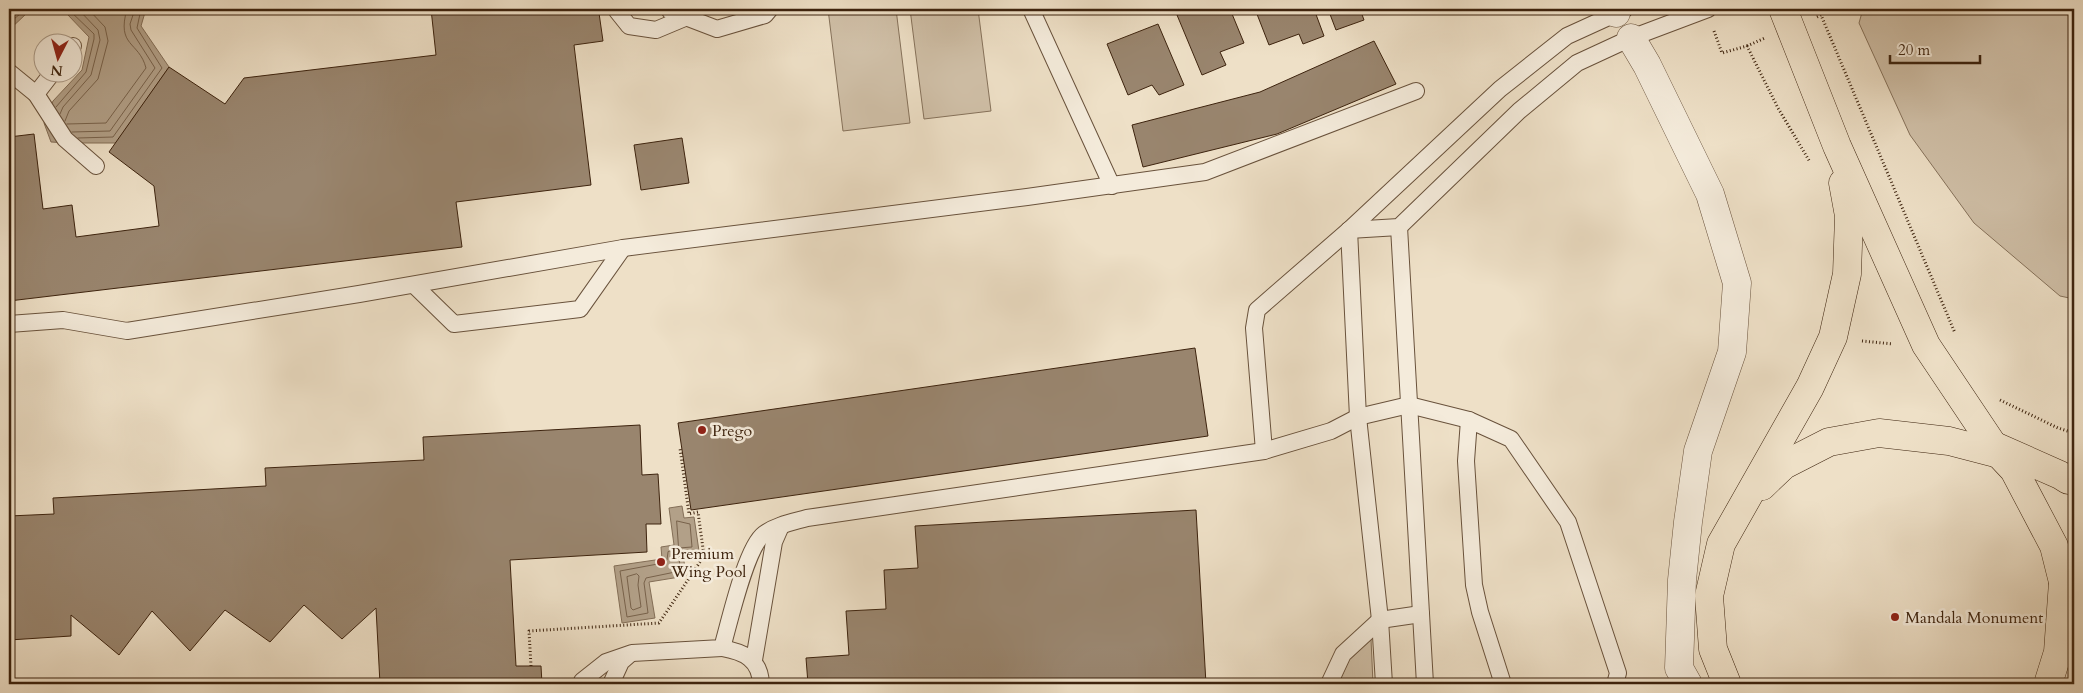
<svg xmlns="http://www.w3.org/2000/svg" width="2083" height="693" font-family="Cardo,serif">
	<rect width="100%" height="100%" fill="#eee0c7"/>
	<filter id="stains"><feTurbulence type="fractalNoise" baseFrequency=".004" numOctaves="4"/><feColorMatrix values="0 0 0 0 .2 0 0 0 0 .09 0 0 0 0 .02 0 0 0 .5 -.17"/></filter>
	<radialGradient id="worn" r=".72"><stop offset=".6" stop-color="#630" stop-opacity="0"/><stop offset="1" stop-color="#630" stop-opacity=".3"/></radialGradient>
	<!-- green -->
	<g fill="#d0c0a8" stroke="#86725b">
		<path d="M 828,9 L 896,9 L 910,123 L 843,131 Z"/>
		<path d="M 910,9 L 978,9 L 991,111 L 924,119 Z"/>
		<path d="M 1863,9 L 2074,9 L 2074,299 L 2060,296 L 1974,223 L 1910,135 L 1859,23 Z"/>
		<path d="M 1371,639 L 1373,684 L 1338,684 L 1349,660 Z"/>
	</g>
	<!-- water -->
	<g fill="#b2a088" stroke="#836e57">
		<path d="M 9,9 L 146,9 L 141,26 L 169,67 L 116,143 L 68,143 L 51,142 L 44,123 L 53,101 L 82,70 L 89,37 L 67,14 L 26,14 L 9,30 Z"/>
		<path d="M 682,506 L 684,518 L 694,517 L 699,551 L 683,554 L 686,576 L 649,582 L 655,618 L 622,623 L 614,566 L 662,559 L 661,547 L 674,545 L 669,508 Z"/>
	</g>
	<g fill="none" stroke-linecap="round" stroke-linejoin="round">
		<!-- shore -->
		<g stroke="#78624b" stroke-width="1">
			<path d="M 9,23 L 25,10 L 68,9 L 94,34 L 94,39 L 86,72 L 56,107"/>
			<path d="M 60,114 L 63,107 L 91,75 L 100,40 L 98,30 L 78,9"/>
			<path d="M 65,121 L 69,111 L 98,79 L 108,41 L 105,27 L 88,9"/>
			<path d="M 67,124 L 106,123 L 146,68 C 139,41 116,47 127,9"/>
			<path d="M 72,132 L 110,131 L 155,68 L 131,30 L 130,24 L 135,9"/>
			<path d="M 78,138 L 113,137 L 162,68 L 137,28 L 141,9"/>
			<path d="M 677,521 L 690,524 L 692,547 L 679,548 Z"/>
			<path d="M 676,549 L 679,552 L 680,571 L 646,578 L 644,583 L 648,613 L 627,617 L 620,571 L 663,563 L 667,560 L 668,552 Z"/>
			<path d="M 637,574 L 639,576 L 638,585 L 641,607 L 633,610 L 631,608 L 627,577 Z"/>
		</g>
	</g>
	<!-- building -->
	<g fill="#99856e" stroke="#3d230e">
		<path d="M 431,9 L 636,9 L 599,13 L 603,41 L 574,45 L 591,185 L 456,202 L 462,247 L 9,301 L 9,137 L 34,134 L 43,209 L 72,205 L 76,237 L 159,226 L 154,186 L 109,152 L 169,67 L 225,104 L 244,78 L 436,55 Z"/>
		<path d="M 1192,9 L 1230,9 L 1244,43 L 1220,52 L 1226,65 L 1202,75 L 1177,15 Z"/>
		<path d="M 1255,9 L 1314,9 L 1324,36 L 1303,44 L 1299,34 L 1269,45 Z"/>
		<path d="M 1328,9 L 1360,9 L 1364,20 L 1336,30 Z"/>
		<path d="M 1158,24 L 1184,85 L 1159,95 L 1152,85 L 1128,95 L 1107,44 Z"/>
		<path d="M 1374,41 L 1396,84 L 1277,134 L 1143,167 L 1132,125 L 1260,92 Z"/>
		<path d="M 682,138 L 689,183 L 641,190 L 634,145 Z"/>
		<path d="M 1195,348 L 1208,436 L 691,510 L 678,423 Z"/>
		<path d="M 640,425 L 642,475 L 658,474 L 661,524 L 646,524 L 647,552 L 510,560 L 516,666 L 541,666 L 542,684 L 380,684 L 376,608 L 342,639 L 304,605 L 270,642 L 225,610 L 190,651 L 152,611 L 119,655 L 71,615 L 71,636 L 9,640 L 9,516 L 54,514 L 53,498 L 266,486 L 265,468 L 424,460 L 423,437 Z"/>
		<path d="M 1196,510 L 1206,684 L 808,684 L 806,658 L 849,655 L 846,611 L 886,609 L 884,570 L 918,568 L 915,526 Z"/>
	</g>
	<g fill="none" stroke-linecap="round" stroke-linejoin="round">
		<defs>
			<g id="lane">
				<path d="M 669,9 L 670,11 L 717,29 L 765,15 L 770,9"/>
				<path d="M 1031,9 L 1112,186"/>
				<path d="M 617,11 L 629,26 L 656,30 L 687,17"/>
				<path d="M 72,47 L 73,46"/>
				<path d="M 9,72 L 36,94 L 65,139 L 96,166"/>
				<path d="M 36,94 L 53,72"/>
				<path d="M 1399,227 L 1425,684"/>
				<path d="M 1349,230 L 1358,417 L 1380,620 L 1384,684"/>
				<path d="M 1349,230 L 1399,227 L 1519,111 L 1577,63 L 1631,38 L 1708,9"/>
				<path d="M 414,285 L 454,324 L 580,309 L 623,248"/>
				<path d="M 9,324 L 63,320 L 127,331 L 359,294 L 623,248 L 1027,197 L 1205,172 L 1416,91"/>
				<path d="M 1469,420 L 1466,461 L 1474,585 L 1480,612 L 1503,684"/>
				<path d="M 1264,451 L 1254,328 L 1257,310 L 1349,230 L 1500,89 L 1567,36 L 1624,10"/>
				<path d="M 722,648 C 744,652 760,659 761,684"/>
				<path d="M 754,660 L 774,542 L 781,526"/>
				<path d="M 581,684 L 582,681 L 606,662 L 632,653 L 722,648 C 729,624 746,547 764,534 C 776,525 793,522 807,518 L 1264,451 L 1331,431 L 1358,417 L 1409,405 L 1469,420 L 1511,439 L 1568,522 L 1618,673 L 1615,684"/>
				<path d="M 611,684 L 621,662 L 629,655"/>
				<path d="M 1329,684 L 1343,654 L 1380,620 L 1421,614"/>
			</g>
			<g id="street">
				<path d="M 1614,9 L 1616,13"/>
				<path d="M 1631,38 L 1647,65 L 1710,194 L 1737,283 L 1732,352 L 1698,451 L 1688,522 L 1682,580 L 1679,668 L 1688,684"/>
			</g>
			<g id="highway">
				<path d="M 1783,9 L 1837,146 L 1926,345 L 1999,454 L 2014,470 L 2054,546 L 2063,582 L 2074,600"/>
				<path d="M 1997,447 L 2060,475 L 2068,480"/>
				<path d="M 1762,486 L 1784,465 L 1829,442 L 1879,433 L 1949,441 L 1999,454"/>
				<path d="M 1727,684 L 1713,649 L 1709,596 L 1721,544 L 1810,387 L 1833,337 L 1847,274 L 1849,216 L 1843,183"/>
				<path d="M 2048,684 L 2058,652 L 2063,582"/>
			</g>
		</defs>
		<!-- lane casing -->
		<use href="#lane" stroke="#69523c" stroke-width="18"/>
		<!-- street casing -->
		<use href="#street" stroke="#69523c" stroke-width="29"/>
		<!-- highway casing -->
		<use href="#highway" stroke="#3d230e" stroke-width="29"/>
		<!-- path -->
		<g stroke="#3d230e" stroke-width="3" stroke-dasharray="1 2.5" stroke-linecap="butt">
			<path d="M 1818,9 L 1821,15"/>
			<path d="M 1817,17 L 1821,15 L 1955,333"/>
			<path d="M 1714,31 L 1722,53 L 1747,46 L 1778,108 L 1810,162"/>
			<path d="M 1747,46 L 1765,38"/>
			<path d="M 1862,341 L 1893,344"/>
			<path d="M 2000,400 L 2058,428 L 2074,433"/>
			<path d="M 531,666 L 529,631 L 659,623 L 704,556 L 698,512 L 689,514 L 680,448"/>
			<path d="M 177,684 L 188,684"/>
			<path d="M 225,684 L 229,684"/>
		</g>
		<!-- lane -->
		<use href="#lane" stroke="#f4ebdb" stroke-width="16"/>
		<!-- street -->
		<use href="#street" stroke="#f4ebdb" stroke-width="28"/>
		<!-- highway -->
		<use href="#highway" stroke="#eee0c7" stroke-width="28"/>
	</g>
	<!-- markers -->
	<g fill="#8f2418" stroke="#f4ebdb" stroke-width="2">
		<circle cx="702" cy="430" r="5"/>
		<circle cx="661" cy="562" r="5"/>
		<circle cx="1895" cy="617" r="5"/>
	</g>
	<g text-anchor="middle" stroke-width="5" stroke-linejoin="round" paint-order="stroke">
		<!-- poi labels -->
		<g font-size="16" fill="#3d230e" stroke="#f4ebdb" text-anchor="start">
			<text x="712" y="436">Prego</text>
			<text x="671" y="559">Premium<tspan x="671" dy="18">Wing Pool</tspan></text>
			<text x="1905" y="623">Mandala Monument</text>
		</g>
	</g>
	<!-- margin -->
	<rect width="2083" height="693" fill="none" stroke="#eee0c7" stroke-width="30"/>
	<rect x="10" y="10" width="2063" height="673" fill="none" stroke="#3d230e" stroke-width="2.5"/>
	<rect x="15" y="15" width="2053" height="663" fill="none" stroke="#3d230e"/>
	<!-- north arrow -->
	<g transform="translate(58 58) rotate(186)"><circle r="24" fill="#f4ebdb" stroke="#ab9b89"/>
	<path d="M0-4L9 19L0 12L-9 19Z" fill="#8f2418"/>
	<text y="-8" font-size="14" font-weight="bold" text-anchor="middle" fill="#3d230e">N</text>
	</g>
	<!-- scale -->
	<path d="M1890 55v8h90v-8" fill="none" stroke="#3d230e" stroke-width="2.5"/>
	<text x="1898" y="55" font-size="15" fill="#3d230e" stroke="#f4ebdb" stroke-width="4" paint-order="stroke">20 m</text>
	<rect width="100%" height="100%" filter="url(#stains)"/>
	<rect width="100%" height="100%" fill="url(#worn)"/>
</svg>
